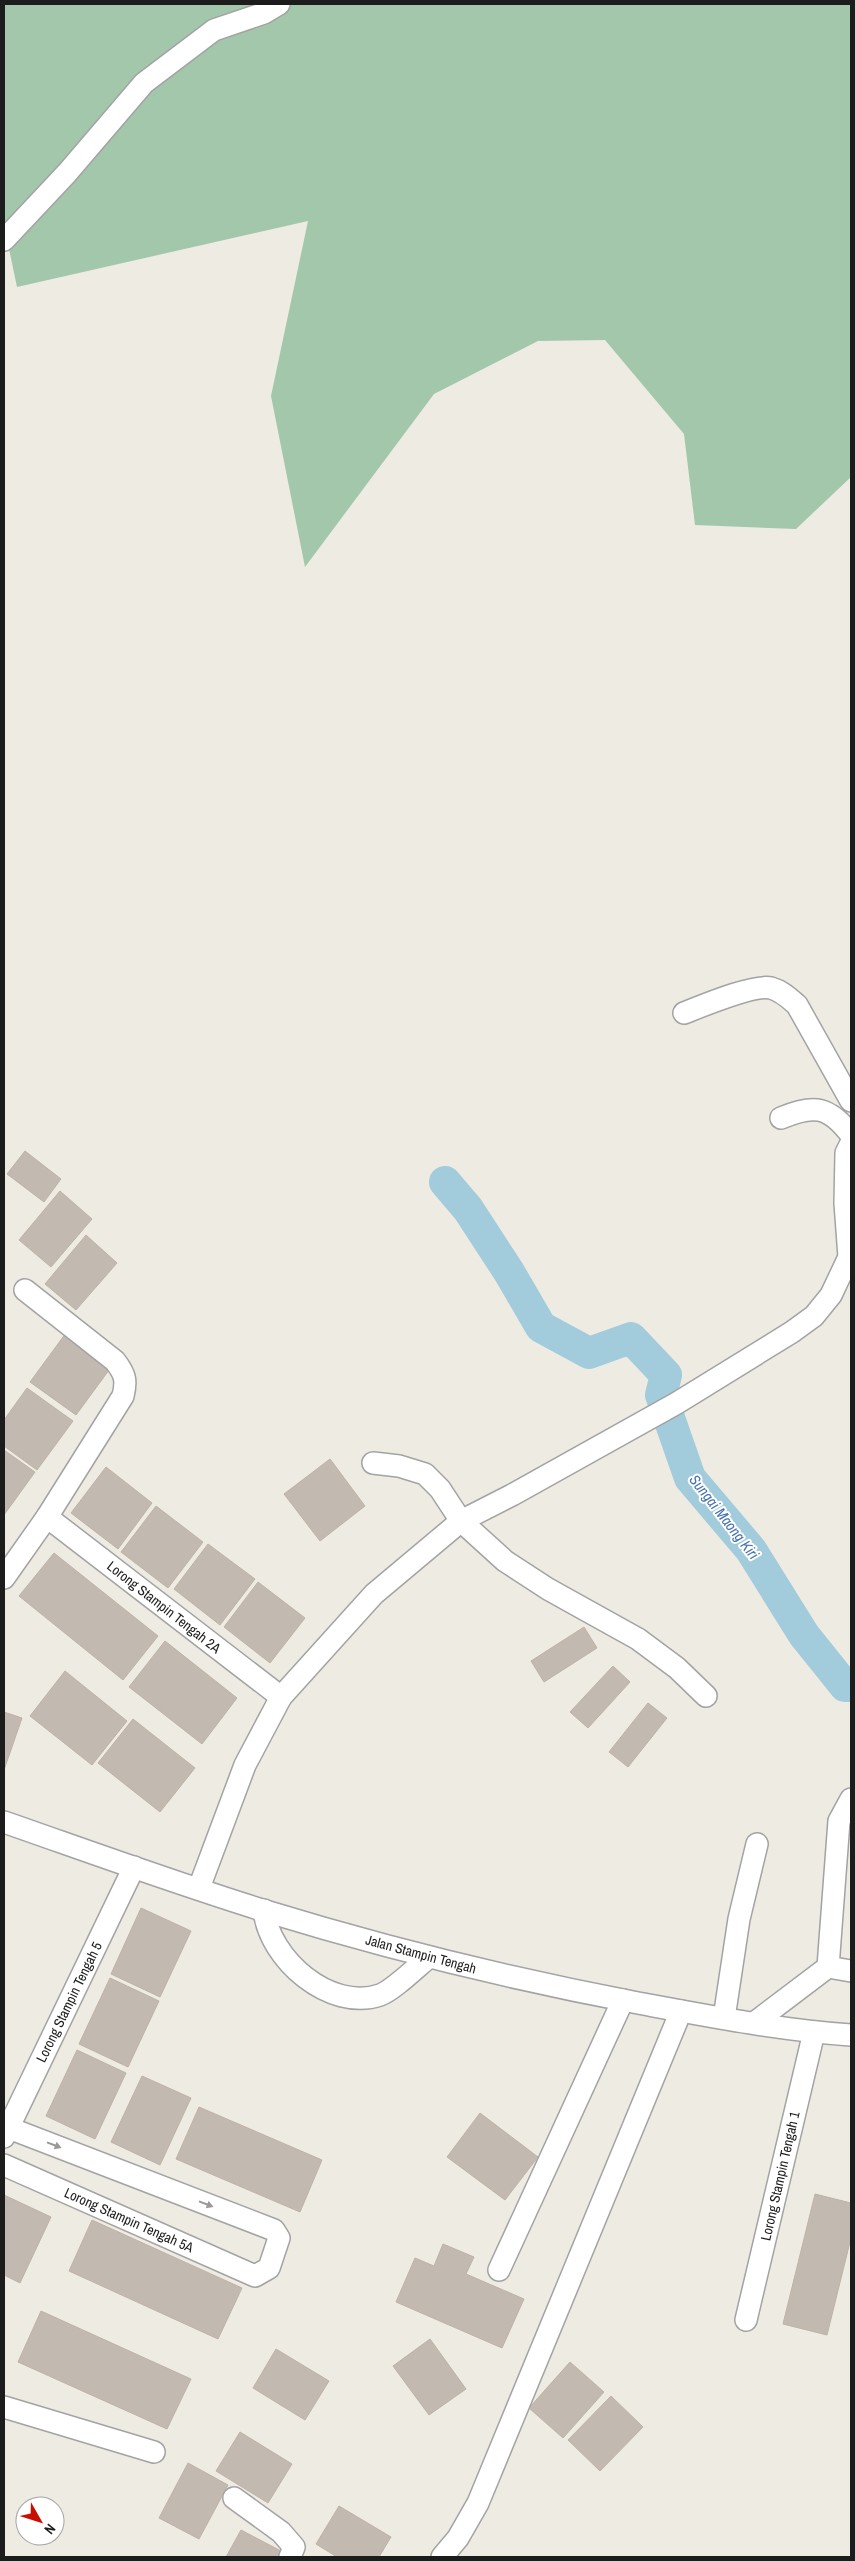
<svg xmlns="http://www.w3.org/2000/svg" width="855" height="2561" font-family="'Archivo Narrow',sans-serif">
	<rect width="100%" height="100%" fill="#eeebe2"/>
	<!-- cemetery -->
	<path fill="#a3c7ab" d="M 4,4 L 851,4 L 851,477 L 796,529 L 695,525 L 684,434 L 605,340 L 538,341 L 434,394 L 305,567 L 271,396 L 308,221 L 17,287 L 4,225 Z"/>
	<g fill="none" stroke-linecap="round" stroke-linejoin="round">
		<!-- river -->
		<path stroke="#a2cbdc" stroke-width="32" d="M 445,1182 L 468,1209 L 509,1272 L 541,1327 L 589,1353 L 631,1338 L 666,1375 L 661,1395 L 690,1478 L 751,1550 L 804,1635 L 845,1686 L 851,1686"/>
	</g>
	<!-- building -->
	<g fill="#c2bab1" stroke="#bfb2a4">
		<path d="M 25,1151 L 61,1179 L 44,1202 L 7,1174 Z"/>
		<path d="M 60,1191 L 92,1219 L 51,1267 L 19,1240 Z"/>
		<path d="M 86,1235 L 117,1263 L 76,1310 L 45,1284 Z"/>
		<path d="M 66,1333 L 112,1366 L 76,1415 L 30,1382 Z"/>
		<path d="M 27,1388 L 73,1421 L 37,1470 L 4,1446 L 4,1420 Z"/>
		<path d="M 4,1450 L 35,1472 L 4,1515 Z"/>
		<path d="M 330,1459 L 365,1506 L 320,1541 L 284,1494 Z"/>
		<path d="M 106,1467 L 152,1503 L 118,1549 L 71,1513 Z"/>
		<path d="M 156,1506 L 203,1542 L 168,1588 L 121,1552 Z"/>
		<path d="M 208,1544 L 255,1579 L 220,1625 L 174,1589 Z"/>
		<path d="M 54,1553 L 158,1636 L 123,1680 L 19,1596 Z"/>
		<path d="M 258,1582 L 305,1618 L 270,1663 L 224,1627 Z"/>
		<path d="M 584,1627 L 597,1648 L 544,1682 L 531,1661 Z"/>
		<path d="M 165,1641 L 237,1698 L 202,1744 L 129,1687 Z"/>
		<path d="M 613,1666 L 630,1682 L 588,1728 L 570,1712 Z"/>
		<path d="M 65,1671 L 127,1721 L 92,1765 L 30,1716 Z"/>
		<path d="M 648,1703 L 667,1718 L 628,1767 L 609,1752 Z"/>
		<path d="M 4,1712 L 22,1718 L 4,1770 Z"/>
		<path d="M 133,1719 L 195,1768 L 160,1812 L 98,1763 Z"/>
		<path d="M 141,1908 L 191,1931 L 160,1997 L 111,1974 Z"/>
		<path d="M 110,1978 L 159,2001 L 128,2067 L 79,2044 Z"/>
		<path d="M 77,2050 L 126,2073 L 95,2139 L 46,2116 Z"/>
		<path d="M 142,2076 L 191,2098 L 160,2165 L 111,2142 Z"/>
		<path d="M 199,2107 L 322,2160 L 300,2212 L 176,2159 Z"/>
		<path d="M 480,2113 L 538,2157 L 505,2200 L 447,2157 Z"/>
		<path d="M 815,2194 L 851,2203 L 851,2238 L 827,2335 L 783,2324 Z"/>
		<path d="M 4,2195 L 51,2217 L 20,2283 L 4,2275 Z"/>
		<path d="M 92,2220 L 242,2288 L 218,2339 L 69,2271 Z"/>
		<path d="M 443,2244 L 474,2257 L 466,2274 L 524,2299 L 502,2348 L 396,2302 L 415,2258 L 434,2266 Z"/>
		<path d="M 41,2311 L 191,2379 L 167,2429 L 18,2362 Z"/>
		<path d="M 430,2339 L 466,2389 L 429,2415 L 393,2366 Z"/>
		<path d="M 276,2349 L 329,2381 L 305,2420 L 253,2388 Z"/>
		<path d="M 570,2362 L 604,2392 L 563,2438 L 529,2408 Z"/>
		<path d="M 611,2396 L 643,2427 L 600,2471 L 568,2440 Z"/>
		<path d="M 240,2432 L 292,2464 L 268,2503 L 216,2471 Z"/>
		<path d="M 188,2463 L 228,2485 L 199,2539 L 159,2518 Z"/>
		<path d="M 339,2506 L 391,2537 L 379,2557 L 337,2557 L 316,2544 Z"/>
		<path d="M 241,2530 L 281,2551 L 278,2557 L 226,2557 Z"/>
	</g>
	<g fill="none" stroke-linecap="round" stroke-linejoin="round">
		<defs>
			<g id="minor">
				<path d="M 4,240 L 67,173 L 144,83 L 214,30 L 264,13 L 279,4"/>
				<path d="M 684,1013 C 702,1006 754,984 771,988 C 782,991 789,998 797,1005 L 851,1101"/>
				<path d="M 781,1118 C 814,1104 829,1106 851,1135"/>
				<path d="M 373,1463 L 399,1466 L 425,1474 L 440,1489 L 461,1521 L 505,1561 L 548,1589 L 638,1639 L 677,1668 L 706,1696"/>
				<path d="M 47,1517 L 281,1697"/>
				<path d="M 4,1578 L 47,1517 L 123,1396 C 127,1380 125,1374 115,1361 L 25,1290"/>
				<path d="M 851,1799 L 839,1821 L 828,1967 L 851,1971"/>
				<path d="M 4,1822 C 90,1852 175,1883 262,1910 C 386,1948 511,1979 638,2003 C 708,2016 780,2030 851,2035"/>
				<path d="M 199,1888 L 245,1765 L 281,1697 L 374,1594 L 461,1521 L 512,1495 L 677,1403 L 792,1332 L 814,1316 L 831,1295 L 849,1257 L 845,1203 L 846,1153 L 851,1143"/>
				<path d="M 264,1910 C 269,1959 330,2012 380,1995 C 392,1991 418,1966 429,1957"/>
				<path d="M 724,2018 L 739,1919 L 757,1844"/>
				<path d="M 754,2023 L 828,1967"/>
				<path d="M 4,2137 L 134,1867"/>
				<path d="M 4,2165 L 255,2276 L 269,2268 L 279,2238 L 274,2230 L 9,2128"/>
				<path d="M 499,2270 L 623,2000"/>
				<path d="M 746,2320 L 814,2032"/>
				<path d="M 4,2407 L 154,2452"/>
				<path d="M 234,2498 L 281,2532 L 294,2547 L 290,2557"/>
				<path d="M 442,2557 L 458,2538 L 478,2503 L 681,2011"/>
			</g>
		</defs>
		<!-- minor casing -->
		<use href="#minor" stroke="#a3a3a3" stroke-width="24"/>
		<!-- minor -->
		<use href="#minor" stroke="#fff" stroke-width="21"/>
	</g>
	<!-- one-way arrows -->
	<defs><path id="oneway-solid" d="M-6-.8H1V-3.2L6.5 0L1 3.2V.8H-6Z" transform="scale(1.25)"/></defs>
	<g fill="#999">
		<use href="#oneway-solid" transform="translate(54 2145) rotate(21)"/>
		<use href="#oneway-solid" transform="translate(206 2204) rotate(21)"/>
	</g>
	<g text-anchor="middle" stroke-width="4" stroke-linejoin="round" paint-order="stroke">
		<!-- street labels -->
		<g font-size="14" fill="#1c1c1c" stroke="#fff">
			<text transform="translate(164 1607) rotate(38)" y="5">Lorong Stampin Tengah 2A</text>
			<text transform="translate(421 1954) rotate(15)" y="5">Jalan Stampin Tengah</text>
			<text transform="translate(69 2002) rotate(-64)" y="5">Lorong Stampin Tengah 5</text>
			<text transform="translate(780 2176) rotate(-77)" y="5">Lorong Stampin Tengah 1</text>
			<text transform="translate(129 2220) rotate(24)" y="5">Lorong Stampin Tengah 5A</text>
		</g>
		<!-- water labels -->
		<g font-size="15" font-style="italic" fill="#4973ac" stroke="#fff">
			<text transform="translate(724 1517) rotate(52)" y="5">Sungai Maong Kiri</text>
		</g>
	</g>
	<!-- border -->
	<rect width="855" height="2561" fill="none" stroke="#1c1c1c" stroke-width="10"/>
	<!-- north arrow -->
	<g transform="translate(40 2521) rotate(129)"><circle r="24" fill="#ffffff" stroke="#a4a4a4"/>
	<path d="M0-4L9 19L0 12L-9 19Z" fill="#c90e00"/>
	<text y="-8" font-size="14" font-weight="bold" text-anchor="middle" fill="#1c1c1c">N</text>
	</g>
</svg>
